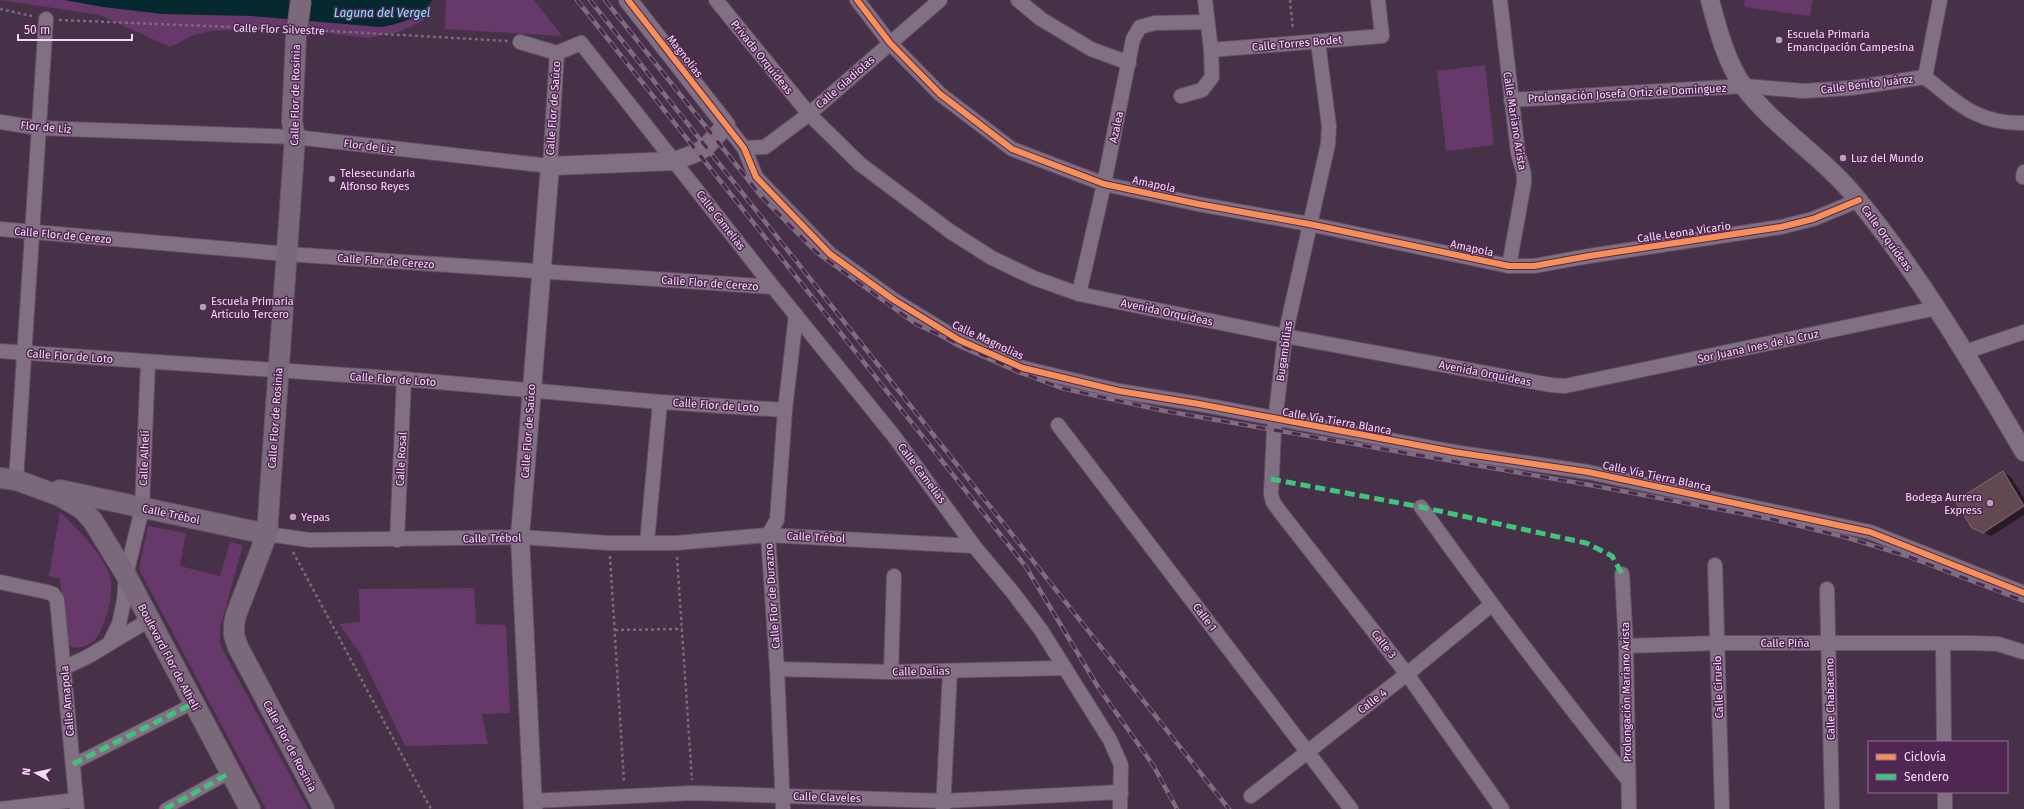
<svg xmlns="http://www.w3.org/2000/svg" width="2024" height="809" font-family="'Fira Sans',sans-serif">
	<rect width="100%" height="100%" fill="#473148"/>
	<!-- green -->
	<g fill="#67386a">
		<path d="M 0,0 L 423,0 L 424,20 L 399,32 L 367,38 L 286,28 L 211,31 L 194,35 L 170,47 L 100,15 Z"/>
		<path d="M 446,0 L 534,0 L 562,36 L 445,29 Z"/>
		<path d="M 1745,0 L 1813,0 L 1810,16 L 1744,7 Z"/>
		<path d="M 1485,65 L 1494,145 L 1446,151 L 1437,71 Z"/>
		<path d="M 60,512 C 77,529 107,557 111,581 C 113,597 107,617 100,632 C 95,644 83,649 71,647 L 66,641 L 60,578 L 49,576 Z"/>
		<path d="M 148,526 L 186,533 L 180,566 L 220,576 L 230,542 L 243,545 L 220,628 L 220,645 L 308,809 L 266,809 L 139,569 Z"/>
		<path d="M 474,588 L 476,624 L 506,625 L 510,713 L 482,714 L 488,744 L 405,746 L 361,655 L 339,624 L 360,622 L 359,589 Z"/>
	</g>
	<!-- water -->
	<path fill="#06292f" d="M 64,0 L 432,0 C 420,18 401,24 380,27 L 251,16 L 162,14 L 103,7 Z"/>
	<!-- shadow -->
	<path fill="#0007" d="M 2003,472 L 2011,477 L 2024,498 L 2024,515 L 1991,536 L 1973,528 Z"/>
	<!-- building -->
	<path fill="#614851" stroke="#836b75" d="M 2003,471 L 2024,506 L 1983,533 L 1972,528 L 1955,501 Z"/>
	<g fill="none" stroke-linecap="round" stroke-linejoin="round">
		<defs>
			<g id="pedestrian">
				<path d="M 73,764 L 194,703"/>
				<path d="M 165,809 L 230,773"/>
			</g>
			<g id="minor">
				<path d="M 716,0 L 809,114 L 860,164 L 951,232 L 992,258 L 1034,278 L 1079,294 L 1285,336 L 1551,385 L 1565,386 L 1937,308"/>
				<path d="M 857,0 L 890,43 L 940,94 L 1012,149 L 1104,184 L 1198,204 L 1309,224 L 1509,266 L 1534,266 L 1589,256 L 1781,227 L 1813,219 L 1859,200"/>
				<path d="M 1018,0 L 1041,19 L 1091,49 L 1129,63"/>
				<path d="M 1500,0 L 1518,153 L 1524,174 L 1524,183 L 1509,266"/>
				<path d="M 520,42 L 557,53"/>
				<path d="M 1318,42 L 1329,126 L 1328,144 L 1285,336 L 1274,430 L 1271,494 L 1273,502 L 1281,513 L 1407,674 L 1502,809"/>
				<path d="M 1211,50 L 1382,36 L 1378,0"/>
				<path d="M 557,53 L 581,43 L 773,287 L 893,435 L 974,546 L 1014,594 L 1041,630 L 1110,740 L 1121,765 L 1120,809"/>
				<path d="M 1925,77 L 1940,0"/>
				<path d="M 1181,96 L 1202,90 L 1212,77 L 1211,50 L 1205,0"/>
				<path d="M 1511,100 L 1744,86 L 1804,91 L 1851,88 L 1925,77 C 1958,104 1978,124 2024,123"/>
				<path d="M 0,122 L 39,128 L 295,137 L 550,166 L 557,53"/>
				<path d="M 726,125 L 744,148 L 756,177 L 830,254 L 894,300 L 959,340 L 1023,368 L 1119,391 L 1199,404 L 1454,452 L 1588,472 L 1870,532 L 2024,593"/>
				<path d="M 744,148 L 765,147 L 809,114 L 940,0"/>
				<path d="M 2023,177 L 2024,172"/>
				<path d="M 0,229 L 287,254 L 773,287"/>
				<path d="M 1079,294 L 1104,184 L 1133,39 L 1140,27 L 1155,23 L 1207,22"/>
				<path d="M 0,351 L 404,379 L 660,402 L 785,410"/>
				<path d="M 1965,352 L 2024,332"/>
				<path d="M 1058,425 L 1351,809"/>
				<path d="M 16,480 L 46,19"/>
				<path d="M 1421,507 C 1488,600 1556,691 1628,780"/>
				<path d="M 267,534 L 309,540 L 520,537 L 609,543 L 676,543 L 768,535 L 974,546"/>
				<path d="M 397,540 L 404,379"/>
				<path d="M 647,543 L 660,402"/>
				<path d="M 1715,565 L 1722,809"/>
				<path d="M 1622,574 L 1626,646 L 1629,809"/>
				<path d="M 0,582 L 47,592 L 53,594 L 57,600 L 77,809"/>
				<path d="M 1827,589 L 1832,809"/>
				<path d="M 1943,643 L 1944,742"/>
				<path d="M 109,644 L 119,624 L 124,601 L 126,575 L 142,509 L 148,362"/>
				<path d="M 1626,646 L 1717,643 L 1973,643 L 1998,644 L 2024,652"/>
				<path d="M 64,668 L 89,656 L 149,620"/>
				<path d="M 777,669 L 891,672 L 1065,668"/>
				<path d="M 891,672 L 894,576"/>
				<path d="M 1945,792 L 1945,809"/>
				<path d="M 1251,796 L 1407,674 L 1491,605"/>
				<path d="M 532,801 L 693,793 L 944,801 L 1121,792"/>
				<path d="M 0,809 L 76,800"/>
				<path d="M 783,809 L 777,669 L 768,535 L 777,520 L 785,410 L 796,315"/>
				<path d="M 943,809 L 950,671"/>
			</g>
			<g id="tertiary">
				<path d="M 1710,0 C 1717,27 1727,65 1744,87 C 1777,130 1825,158 1858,200 C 1922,278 1973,365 2024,452"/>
				<path d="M 533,809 L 520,537 L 550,166 L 675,161 L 696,153 L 706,147 L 726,125 L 628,0"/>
			</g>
			<g id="secondary">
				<path d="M 296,37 L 292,122 L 295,137 L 267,534 L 236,615 L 234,624 L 234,635 L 238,647 L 324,809"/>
				<path d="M 0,478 L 16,480 L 60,496 L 82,509 L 93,521 L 126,575 L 250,809"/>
				<path d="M 60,490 L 267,534"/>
			</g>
		</defs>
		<!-- pedestrian casing -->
		<use href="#pedestrian" stroke="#645065" stroke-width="13"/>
		<!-- minor casing -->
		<use href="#minor" stroke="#645065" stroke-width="16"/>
		<!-- tertiary casing -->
		<use href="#tertiary" stroke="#645065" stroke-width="20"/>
		<!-- secondary casing -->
		<use href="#secondary" stroke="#645065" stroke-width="22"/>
		<!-- path -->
		<g stroke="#7a6a7b" stroke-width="2.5" stroke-dasharray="3 3" stroke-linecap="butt">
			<path d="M 1290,0 L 1293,29"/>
			<path d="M 0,9 L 32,16"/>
			<path d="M 59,20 L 280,29"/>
			<path d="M 313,30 L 508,41"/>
			<path d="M 293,552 L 431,809"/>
			<path d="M 610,556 L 624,782"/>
			<path d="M 677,557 L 692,780"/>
			<path d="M 615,630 L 682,629"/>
		</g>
		<!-- pedestrian -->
		<use href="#pedestrian" stroke="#817082" stroke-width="11"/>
		<!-- minor -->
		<use href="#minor" stroke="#817082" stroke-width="14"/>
		<!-- tertiary -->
		<use href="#tertiary" stroke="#817082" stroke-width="18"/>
		<!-- secondary -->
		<use href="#secondary" stroke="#79697b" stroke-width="20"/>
		<defs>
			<g id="rail">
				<path d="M 577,0 L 1026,567 L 1098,687 L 1153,765 L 1177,809"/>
				<path d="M 590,0 L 1229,809"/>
				<path d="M 605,0 L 761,196 L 816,252 L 916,324 L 1017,371 L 1061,388 L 1165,411 L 1590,485 L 1771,519 L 1845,537 L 1907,556 L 2024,601"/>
			</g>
		</defs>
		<!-- rail casing -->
		<use href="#rail" stroke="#7e6d7f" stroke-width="4.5"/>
		<!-- rail -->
		<use href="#rail" stroke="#502752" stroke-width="3" stroke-dasharray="9" stroke-linecap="butt"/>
		<defs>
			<path id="secondary-bridge" d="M 296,37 L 301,0"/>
		</defs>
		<!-- secondary-bridge casing -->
		<use href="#secondary-bridge" stroke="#645065" stroke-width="22" stroke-linecap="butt"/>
		<!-- secondary-bridge -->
		<use href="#secondary-bridge" stroke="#79697b" stroke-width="20"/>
		<!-- quiet -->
		<g stroke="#40c37c" stroke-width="5" stroke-dasharray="10 5" stroke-linecap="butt">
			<path d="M 1271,479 L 1421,507 L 1586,543 L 1612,556 L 1622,574"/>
			<path d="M 73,764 L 194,703"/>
			<path d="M 165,809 L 230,773"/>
		</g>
		<defs>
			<g id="cycleway">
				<path d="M 628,0 L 744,148 L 756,177 L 830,254 L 894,300 L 959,340 L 1023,368 L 1119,391 L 1199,404 L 1454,452 L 1588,472 L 1870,532 L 2024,593"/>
				<path d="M 857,0 L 890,43 L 940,94 L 1012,149 L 1104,184 L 1198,204 L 1309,224 L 1509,266 L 1534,266 L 1589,256 L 1781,227 L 1813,219 L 1859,200"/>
			</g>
		</defs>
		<!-- cycleway casing -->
		<use href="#cycleway" stroke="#502752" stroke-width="8"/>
		<!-- cycleway -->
		<use href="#cycleway" stroke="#f78f57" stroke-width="6"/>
	</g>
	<!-- markers -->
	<g fill="#b7a0b8" stroke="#502752" stroke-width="1.5">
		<circle cx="1779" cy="40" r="4"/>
		<circle cx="1843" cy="158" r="4"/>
		<circle cx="332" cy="179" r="4"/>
		<circle cx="203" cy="307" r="4"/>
		<circle cx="1990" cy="503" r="4"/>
		<circle cx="293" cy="517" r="4"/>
	</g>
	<g text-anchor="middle" stroke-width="3" stroke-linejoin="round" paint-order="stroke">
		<!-- street labels -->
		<g font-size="11" fill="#f4dbf5" stroke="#502752">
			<text transform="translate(279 29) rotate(2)" y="4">Calle Flor Silvestre</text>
			<text transform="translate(1297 43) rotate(-5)" y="4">Calle Torres Bodet</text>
			<text transform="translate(685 56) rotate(52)" y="4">Magnolias</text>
			<text transform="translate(762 57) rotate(51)" y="4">Privada Orquídeas</text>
			<text transform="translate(845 82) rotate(-41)" y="4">Calle Gladiolas</text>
			<text transform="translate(1867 84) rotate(-7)" y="4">Calle Benito Juárez</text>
			<text transform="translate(1627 93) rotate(-3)" y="4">Prolongación Josefa Ortiz de Domínguez</text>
			<text transform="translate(295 95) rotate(-89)" y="4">Calle Flor de Rosinia</text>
			<text transform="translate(553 108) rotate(-86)" y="4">Calle Flor de Saúco</text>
			<text transform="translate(1515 121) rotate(81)" y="4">Calle Mariano Arista</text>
			<text transform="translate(46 127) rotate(5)" y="4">Flor de Liz</text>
			<text transform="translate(1116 127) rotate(-78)" y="4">Azalea</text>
			<text transform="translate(369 146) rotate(7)" y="4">Flor de Liz</text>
			<text transform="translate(1154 184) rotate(12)" y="4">Amapola</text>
			<text transform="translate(721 220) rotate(52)" y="4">Calle Camelias</text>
			<text transform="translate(1684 232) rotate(-8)" y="4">Calle Leona Vicario</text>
			<text transform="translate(63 235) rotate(5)" y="4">Calle Flor de Cerezo</text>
			<text transform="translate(1887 238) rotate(54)" y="4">Calle Orquídeas</text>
			<text transform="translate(1472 248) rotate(12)" y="4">Amapola</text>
			<text transform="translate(386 261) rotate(4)" y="4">Calle Flor de Cerezo</text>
			<text transform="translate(710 283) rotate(4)" y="4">Calle Flor de Cerezo</text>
			<text transform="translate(1167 312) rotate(12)" y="4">Avenida Orquídeas</text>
			<text transform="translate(988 340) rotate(25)" y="4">Calle Magnolias</text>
			<text transform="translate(1758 346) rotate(-12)" y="4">Sor Juana Ines de la Cruz</text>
			<text transform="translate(1284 351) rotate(-82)" y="4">Bugambilias</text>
			<text transform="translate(70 356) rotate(4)" y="4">Calle Flor de Loto</text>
			<text transform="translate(1485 373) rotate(11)" y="4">Avenida Orquídeas</text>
			<text transform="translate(393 379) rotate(4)" y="4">Calle Flor de Loto</text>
			<text transform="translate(716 405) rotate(4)" y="4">Calle Flor de Loto</text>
			<text transform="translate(275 418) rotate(-86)" y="4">Calle Flor de Rosinia</text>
			<text transform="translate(1337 421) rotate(10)" y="4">Calle Vía Tierra Blanca</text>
			<text transform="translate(528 431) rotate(-86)" y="4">Calle Flor de Saúco</text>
			<text transform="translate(144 458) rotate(-88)" y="4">Calle Alhelí</text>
			<text transform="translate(401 459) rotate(-87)" y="4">Calle Rosal</text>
			<text transform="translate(922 473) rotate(53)" y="4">Calle Camelias</text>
			<text transform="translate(1657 476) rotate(12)" y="4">Calle Vía Tierra Blanca</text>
			<text transform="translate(171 514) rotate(12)" y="4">Calle Trébol</text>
			<text transform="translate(816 537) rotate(3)" y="4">Calle Trébol</text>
			<text transform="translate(492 538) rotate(-1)" y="4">Calle Trébol</text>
			<text transform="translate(772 596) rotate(-94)" y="4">Calle Flor de Durazno</text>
			<text transform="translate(1205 617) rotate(53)" y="4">Calle 1</text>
			<text x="1785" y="647">Calle Piña</text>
			<text transform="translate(1384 644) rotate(52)" y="4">Calle 3</text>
			<text transform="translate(169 657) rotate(62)" y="4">Boulevard Flor de Alhelí</text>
			<text transform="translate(921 671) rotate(-1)" y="4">Calle Dalias</text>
			<text transform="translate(1718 687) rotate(-92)" y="4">Calle Ciruelo</text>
			<text transform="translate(1626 692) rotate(-91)" y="4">Prolongación Mariano Arista</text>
			<text transform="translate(1830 699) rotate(-91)" y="4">Calle Chabacano</text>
			<text transform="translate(67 701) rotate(-95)" y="4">Calle Amapola</text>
			<text transform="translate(1372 701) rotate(-37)" y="4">Calle 4</text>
			<text transform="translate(290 746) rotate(62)" y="4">Calle Flor de Rosinia</text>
			<text transform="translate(827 797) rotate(2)" y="4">Calle Claveles</text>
		</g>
		<!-- poi labels -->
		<g font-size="11" fill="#f4dbf5" stroke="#502752" text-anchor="start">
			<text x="1787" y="38">Escuela Primaria<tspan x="1787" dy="13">Emancipación Campesina</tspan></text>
			<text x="1851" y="162">Luz del Mundo</text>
			<text x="340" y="177">Telesecundaria<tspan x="340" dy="13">Alfonso Reyes</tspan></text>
			<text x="211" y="305">Escuela Primaria<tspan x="211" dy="13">Artículo Tercero</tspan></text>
			<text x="1982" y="501" text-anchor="end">Bodega Aurrera<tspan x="1982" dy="13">Express</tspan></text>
			<text x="301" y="521">Yepas</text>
		</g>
		<!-- water labels -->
		<g font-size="12" font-style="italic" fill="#72effd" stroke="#502752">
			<text x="382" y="17">Laguna del Vergel</text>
		</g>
	</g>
	<!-- legend -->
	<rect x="1868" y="741" width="140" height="52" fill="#502752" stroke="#926f93"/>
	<rect x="1876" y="754" width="20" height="6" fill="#f78f57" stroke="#926f93"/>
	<text x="1904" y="761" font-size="12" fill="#f4dbf5">Ciclovía</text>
	<rect x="1876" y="774" width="20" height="6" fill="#40c37c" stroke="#926f93"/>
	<text x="1904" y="781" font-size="12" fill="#f4dbf5">Sendero</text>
	<!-- north arrow -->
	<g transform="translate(36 773) rotate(278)" stroke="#502752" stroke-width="3" paint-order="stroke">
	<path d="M0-3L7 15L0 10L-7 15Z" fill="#f4dbf5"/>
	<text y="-6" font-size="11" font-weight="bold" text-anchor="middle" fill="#f4dbf5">N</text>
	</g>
	<!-- scale -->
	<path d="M18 34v6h114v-6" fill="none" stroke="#f4dbf5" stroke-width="2"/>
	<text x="24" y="34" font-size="12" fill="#f4dbf5" stroke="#502752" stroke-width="3" paint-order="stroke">50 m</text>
</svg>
